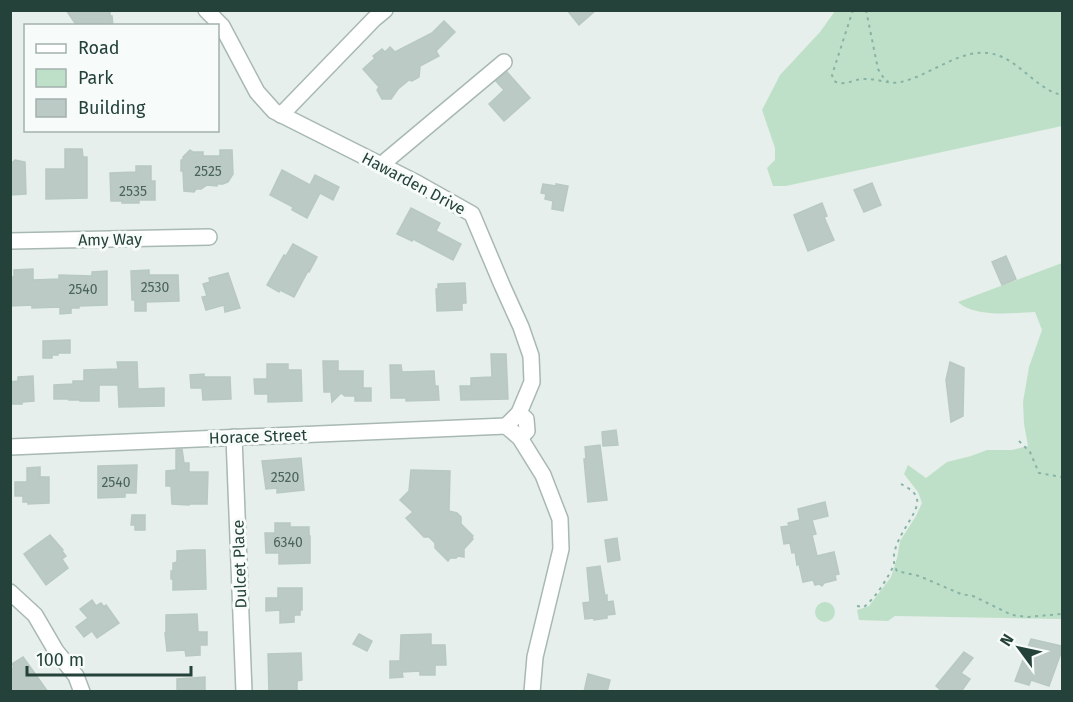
<svg xmlns="http://www.w3.org/2000/svg" width="1073" height="702" font-family="'Fira Sans',sans-serif">
	<rect width="100%" height="100%" fill="#e6efeb"/>
	<!-- green -->
	<g fill="#bfe0c8">
		<path d="M 835,11 L 1062,11 L 1062,126 L 786,186 L 773,186 L 767,168 L 775,160 L 775,148 L 762,110 L 780,75 L 820,32 Z"/>
		<path d="M 1062,263 L 1062,619 L 895,616 L 888,621 L 859,620 L 857,610 L 869,606 L 891,577 L 897,558 L 900,541 L 916,516 L 922,503 L 918,492 L 904,474 L 908,465 L 926,478 L 947,462 L 971,456 L 987,450 L 1012,450 L 1028,446 L 1024,424 L 1023,402 L 1029,367 L 1042,330 L 1035,312 C 1014,313 975,318 958,302 Z"/>
		<circle cx="825" cy="612" r="10"/>
	</g>
	<!-- building -->
	<g fill="#bbcac4" stroke="#b8c9c2" stroke-width="1.5">
		<path d="M 66,10 L 110,10 L 110,16 L 112,16 L 113,26 L 77,26 Z"/>
		<path d="M 567,10 L 596,10 L 579,25 Z"/>
		<path d="M 444,21 L 455,32 L 436,51 L 439,56 L 420,66 L 419,77 L 412,81 L 409,80 L 398,89 L 391,99 L 382,99 L 377,90 L 379,87 L 363,69 L 375,58 L 373,56 L 382,49 L 385,52 L 390,47 L 395,52 L 432,33 Z"/>
		<path d="M 507,72 L 530,98 L 504,121 L 489,104 L 504,90 L 496,81 Z"/>
		<path d="M 65,149 L 82,149 L 83,157 L 87,157 L 87,198 L 46,199 L 46,169 L 65,169 Z"/>
		<path d="M 190,150 L 193,152 L 203,152 L 203,156 L 220,156 L 220,150 L 232,150 L 233,174 L 228,182 L 223,184 L 217,184 L 217,186 L 207,185 L 201,189 L 196,189 L 194,192 L 184,191 L 183,171 L 181,171 L 181,160 L 183,160 L 183,157 Z"/>
		<path d="M 15,160 L 25,162 L 26,194 L 10,195 L 10,162 L 13,162 Z"/>
		<path d="M 136,166 L 151,166 L 151,181 L 155,181 L 155,200 L 139,200 L 139,203 L 122,203 L 122,201 L 111,201 L 110,173 L 136,172 Z"/>
		<path d="M 282,170 L 310,185 L 315,175 L 339,187 L 333,200 L 320,193 L 307,218 L 292,210 L 293,207 L 270,195 Z"/>
		<path d="M 872,183 L 881,205 L 864,212 L 854,190 Z"/>
		<path d="M 543,184 L 556,186 L 556,184 L 568,186 L 563,211 L 552,209 L 553,201 L 545,199 L 546,194 L 541,193 Z"/>
		<path d="M 822,203 L 827,216 L 824,217 L 834,240 L 808,251 L 794,215 Z"/>
		<path d="M 411,208 L 440,223 L 436,231 L 461,244 L 453,260 L 413,239 L 412,241 L 397,234 Z"/>
		<path d="M 293,244 L 317,257 L 309,272 L 308,271 L 294,297 L 280,290 L 279,292 L 267,285 L 284,255 L 286,256 Z"/>
		<path d="M 1006,256 L 1016,279 L 1002,285 L 992,262 Z"/>
		<path d="M 33,269 L 33,280 L 59,279 L 59,275 L 92,276 L 92,272 L 107,271 L 107,305 L 79,306 L 79,308 L 71,308 L 71,313 L 60,314 L 60,307 L 32,308 L 32,305 L 10,306 L 10,277 L 14,277 L 14,270 Z"/>
		<path d="M 149,270 L 149,275 L 178,275 L 179,301 L 146,302 L 146,311 L 135,311 L 135,300 L 132,300 L 131,271 Z"/>
		<path d="M 228,273 L 240,308 L 225,312 L 224,305 L 206,310 L 202,297 L 207,296 L 203,284 L 210,282 L 209,278 Z"/>
		<path d="M 465,283 L 466,303 L 462,303 L 462,310 L 437,311 L 436,289 L 438,289 L 438,284 Z"/>
		<path d="M 70,340 L 70,353 L 58,353 L 58,355 L 52,355 L 52,358 L 43,358 L 43,341 Z"/>
		<path d="M 491,354 L 506,354 L 508,399 L 461,400 L 460,386 L 471,386 L 471,378 L 492,377 Z"/>
		<path d="M 323,361 L 338,361 L 338,371 L 363,371 L 363,388 L 371,388 L 371,401 L 355,401 L 355,396 L 345,396 L 341,393 L 332,402 L 331,392 L 324,392 Z"/>
		<path d="M 117,362 L 137,362 L 138,389 L 164,388 L 164,406 L 119,407 L 118,385 L 99,385 L 99,401 L 80,401 L 80,400 L 69,400 L 69,399 L 54,399 L 54,385 L 73,384 L 73,381 L 84,381 L 84,370 L 118,369 Z"/>
		<path d="M 950,362 L 964,368 L 963,416 L 951,422 L 946,380 Z"/>
		<path d="M 267,364 L 288,364 L 288,370 L 301,370 L 302,401 L 268,402 L 268,394 L 255,394 L 254,379 L 267,379 Z"/>
		<path d="M 390,365 L 401,365 L 402,372 L 434,371 L 435,386 L 438,386 L 439,400 L 406,401 L 406,398 L 391,398 Z"/>
		<path d="M 204,374 L 204,377 L 230,377 L 231,399 L 203,400 L 202,388 L 191,388 L 190,375 Z"/>
		<path d="M 33,376 L 34,401 L 22,402 L 22,404 L 10,404 L 10,382 L 18,381 L 18,377 Z"/>
		<path d="M 616,430 L 618,445 L 603,446 L 602,432 Z"/>
		<path d="M 600,445 L 607,500 L 588,502 L 584,459 L 586,459 L 585,447 Z"/>
		<path d="M 182,449 L 184,463 L 189,463 L 189,472 L 208,472 L 207,504 L 190,504 L 189,505 L 172,504 L 171,486 L 166,486 L 166,471 L 176,470 L 176,450 Z"/>
		<path d="M 301,458 L 304,490 L 277,493 L 277,488 L 266,489 L 262,461 Z"/>
		<path d="M 137,465 L 136,493 L 125,493 L 125,497 L 98,498 L 98,466 Z"/>
		<path d="M 40,467 L 40,477 L 49,477 L 49,503 L 28,504 L 28,502 L 23,502 L 23,496 L 15,496 L 15,482 L 27,482 L 27,468 Z"/>
		<path d="M 411,470 L 450,471 L 449,511 L 457,513 L 461,517 L 461,524 L 473,536 L 472,538 L 473,539 L 464,549 L 464,557 L 458,556 L 456,558 L 450,558 L 448,561 L 435,548 L 435,543 L 429,537 L 424,537 L 406,518 L 413,512 L 400,500 L 409,491 Z"/>
		<path d="M 825,502 L 828,516 L 812,520 L 816,534 L 812,535 L 817,556 L 834,552 L 839,574 L 835,575 L 836,580 L 824,583 L 822,586 L 819,584 L 815,585 L 813,580 L 803,582 L 799,564 L 797,565 L 795,552 L 792,553 L 790,543 L 784,544 L 781,527 L 789,526 L 788,523 L 800,520 L 798,509 Z"/>
		<path d="M 132,515 L 145,515 L 145,530 L 135,530 L 135,525 L 131,525 Z"/>
		<path d="M 275,523 L 290,523 L 290,527 L 309,527 L 309,536 L 310,536 L 310,563 L 279,564 L 279,553 L 266,553 L 265,533 L 275,533 Z"/>
		<path d="M 50,535 L 63,550 L 62,551 L 66,556 L 62,559 L 68,568 L 46,585 L 24,554 Z"/>
		<path d="M 617,538 L 620,560 L 608,562 L 605,540 Z"/>
		<path d="M 192,550 L 205,550 L 206,589 L 173,590 L 173,579 L 171,579 L 171,571 L 173,571 L 173,563 L 177,562 L 177,551 Z"/>
		<path d="M 600,566 L 605,596 L 607,595 L 607,602 L 613,601 L 615,614 L 607,615 L 607,618 L 594,620 L 594,618 L 585,619 L 583,603 L 590,602 L 587,568 Z"/>
		<path d="M 278,588 L 302,588 L 302,610 L 300,610 L 300,615 L 294,615 L 294,622 L 280,623 L 280,610 L 266,611 L 266,598 L 278,598 Z"/>
		<path d="M 92,600 L 96,606 L 101,603 L 104,607 L 106,605 L 119,623 L 97,638 L 92,631 L 84,637 L 76,627 L 88,618 L 80,609 Z"/>
		<path d="M 197,614 L 198,632 L 207,632 L 207,645 L 200,645 L 200,655 L 186,656 L 185,650 L 167,651 L 165,633 L 166,633 L 166,615 Z"/>
		<path d="M 359,634 L 372,641 L 367,651 L 353,644 Z"/>
		<path d="M 431,634 L 431,645 L 445,645 L 446,665 L 435,665 L 435,675 L 420,675 L 420,671 L 402,672 L 403,677 L 390,678 L 390,661 L 400,661 L 401,635 Z"/>
		<path d="M 1031,639 L 1062,646 L 1062,650 L 1049,686 L 1031,680 L 1029,685 L 1015,681 Z"/>
		<path d="M 964,652 L 973,658 L 961,673 L 970,679 L 961,692 L 943,692 L 936,686 Z"/>
		<path d="M 301,653 L 302,680 L 297,681 L 297,692 L 269,692 L 268,654 Z"/>
		<path d="M 23,657 L 31,668 L 48,692 L 10,692 L 10,670 L 14,667 L 12,664 Z"/>
		<path d="M 588,674 L 610,680 L 607,692 L 584,692 Z"/>
		<path d="M 205,677 L 205,691 L 177,692 L 177,679 Z"/>
	</g>
	<g fill="none" stroke-linecap="round" stroke-linejoin="round">
		<defs>
			<g id="minor">
				<path d="M 206,10 L 222,26 L 257,92 L 274,111 L 417,183 L 472,214 L 502,285 L 521,327 L 531,356 L 532,382 L 519,413 L 506,426"/>
				<path d="M 281,115 L 374,19 L 385,10"/>
				<path d="M 381,165 L 504,62"/>
				<path d="M 10,241 L 209,237"/>
				<path d="M 519,413 L 526,419 L 527,431 L 520,438"/>
				<path d="M 506,426 L 520,438 L 543,475 L 560,519 L 561,549 L 535,657 L 532,692"/>
				<path d="M 234,437 L 244,692"/>
				<path d="M 10,447 L 506,426"/>
				<path d="M 10,592 L 35,615 L 56,651 L 76,676 L 82,692"/>
			</g>
		</defs>
		<!-- minor casing -->
		<use href="#minor" stroke="#a8b8b2" stroke-width="18"/>
		<!-- path -->
		<g stroke="#86b3a5" stroke-width="2" stroke-dasharray="3 4.5" stroke-linecap="butt">
			<path d="M 853,10 L 832,75 L 834,81 C 844,87 853,79 864,79 C 877,78 889,85 901,82 C 929,76 958,50 987,53 C 1018,56 1034,89 1062,95"/>
			<path d="M 866,10 L 878,69 L 883,77 L 888,81"/>
			<path d="M 1019,441 L 1030,452 L 1039,473 L 1062,477"/>
			<path d="M 901,484 C 906,487 913,490 916,496 C 925,513 882,544 897,571 L 919,576 L 961,594 L 973,596 L 1012,615 L 1028,617 L 1060,614 L 1062,613"/>
			<path d="M 857,606 L 864,607 C 877,596 887,579 894,565"/>
		</g>
		<!-- minor -->
		<use href="#minor" stroke="#fff" stroke-width="15"/>
	</g>
	<g text-anchor="middle" stroke-width="6" stroke-linejoin="round" paint-order="stroke">
		<!-- number labels -->
		<g font-size="14" fill="#4a645c">
			<text x="208" y="176">2525</text>
			<text x="133" y="196">2535</text>
			<text x="155" y="292">2530</text>
			<text x="83" y="294">2540</text>
			<text x="285" y="482">2520</text>
			<text x="116" y="487">2540</text>
			<text x="288" y="547">6340</text>
		</g>
		<!-- street labels -->
		<g font-size="16" fill="#24423a" stroke="#f7fbf9">
			<text transform="translate(414 183) rotate(28)" y="6">Hawarden Drive</text>
			<text transform="translate(110 239) rotate(-1)" y="6">Amy Way</text>
			<text transform="translate(258 436) rotate(-2)" y="6">Horace Street</text>
			<text transform="translate(239 564) rotate(-92)" y="6">Dulcet Place</text>
		</g>
	</g>
	<!-- border -->
	<rect width="1073" height="702" fill="none" stroke="#24423a" stroke-width="24"/>
	<!-- legend -->
	<rect x="24" y="24" width="195" height="108" fill="#f7fbf9" stroke="#a3b1ad" stroke-width="1.5"/>
	<rect x="36" y="44" width="30" height="9" fill="#ffffff" stroke="#a3b1ad" stroke-width="1.5"/>
	<text x="78" y="54" font-size="18" fill="#24423a">Road</text>
	<rect x="36" y="69" width="30" height="18" fill="#bfe0c8" stroke="#a3b1ad" stroke-width="1.5"/>
	<text x="78" y="84" font-size="18" fill="#24423a">Park</text>
	<rect x="36" y="99" width="30" height="18" fill="#bbcac4" stroke="#a3b1ad" stroke-width="1.5"/>
	<text x="78" y="114" font-size="18" fill="#24423a">Building</text>
	<!-- north arrow -->
	<g transform="translate(1019 648) rotate(303)" stroke="#f7fbf9" stroke-width="4.5" paint-order="stroke">
	<path d="M0-4.5L10 22L0 15L-10 22Z" fill="#24423a"/>
	<text y="-9" font-size="16" font-weight="bold" text-anchor="middle" fill="#24423a">N</text>
	</g>
	<!-- scale -->
	<path d="M27 666v9h164v-9" fill="none" stroke="#24423a" stroke-width="3"/>
	<text x="36" y="666" font-size="18" fill="#24423a" stroke="#f7fbf9" stroke-width="4.5" paint-order="stroke">100 m</text>
</svg>
